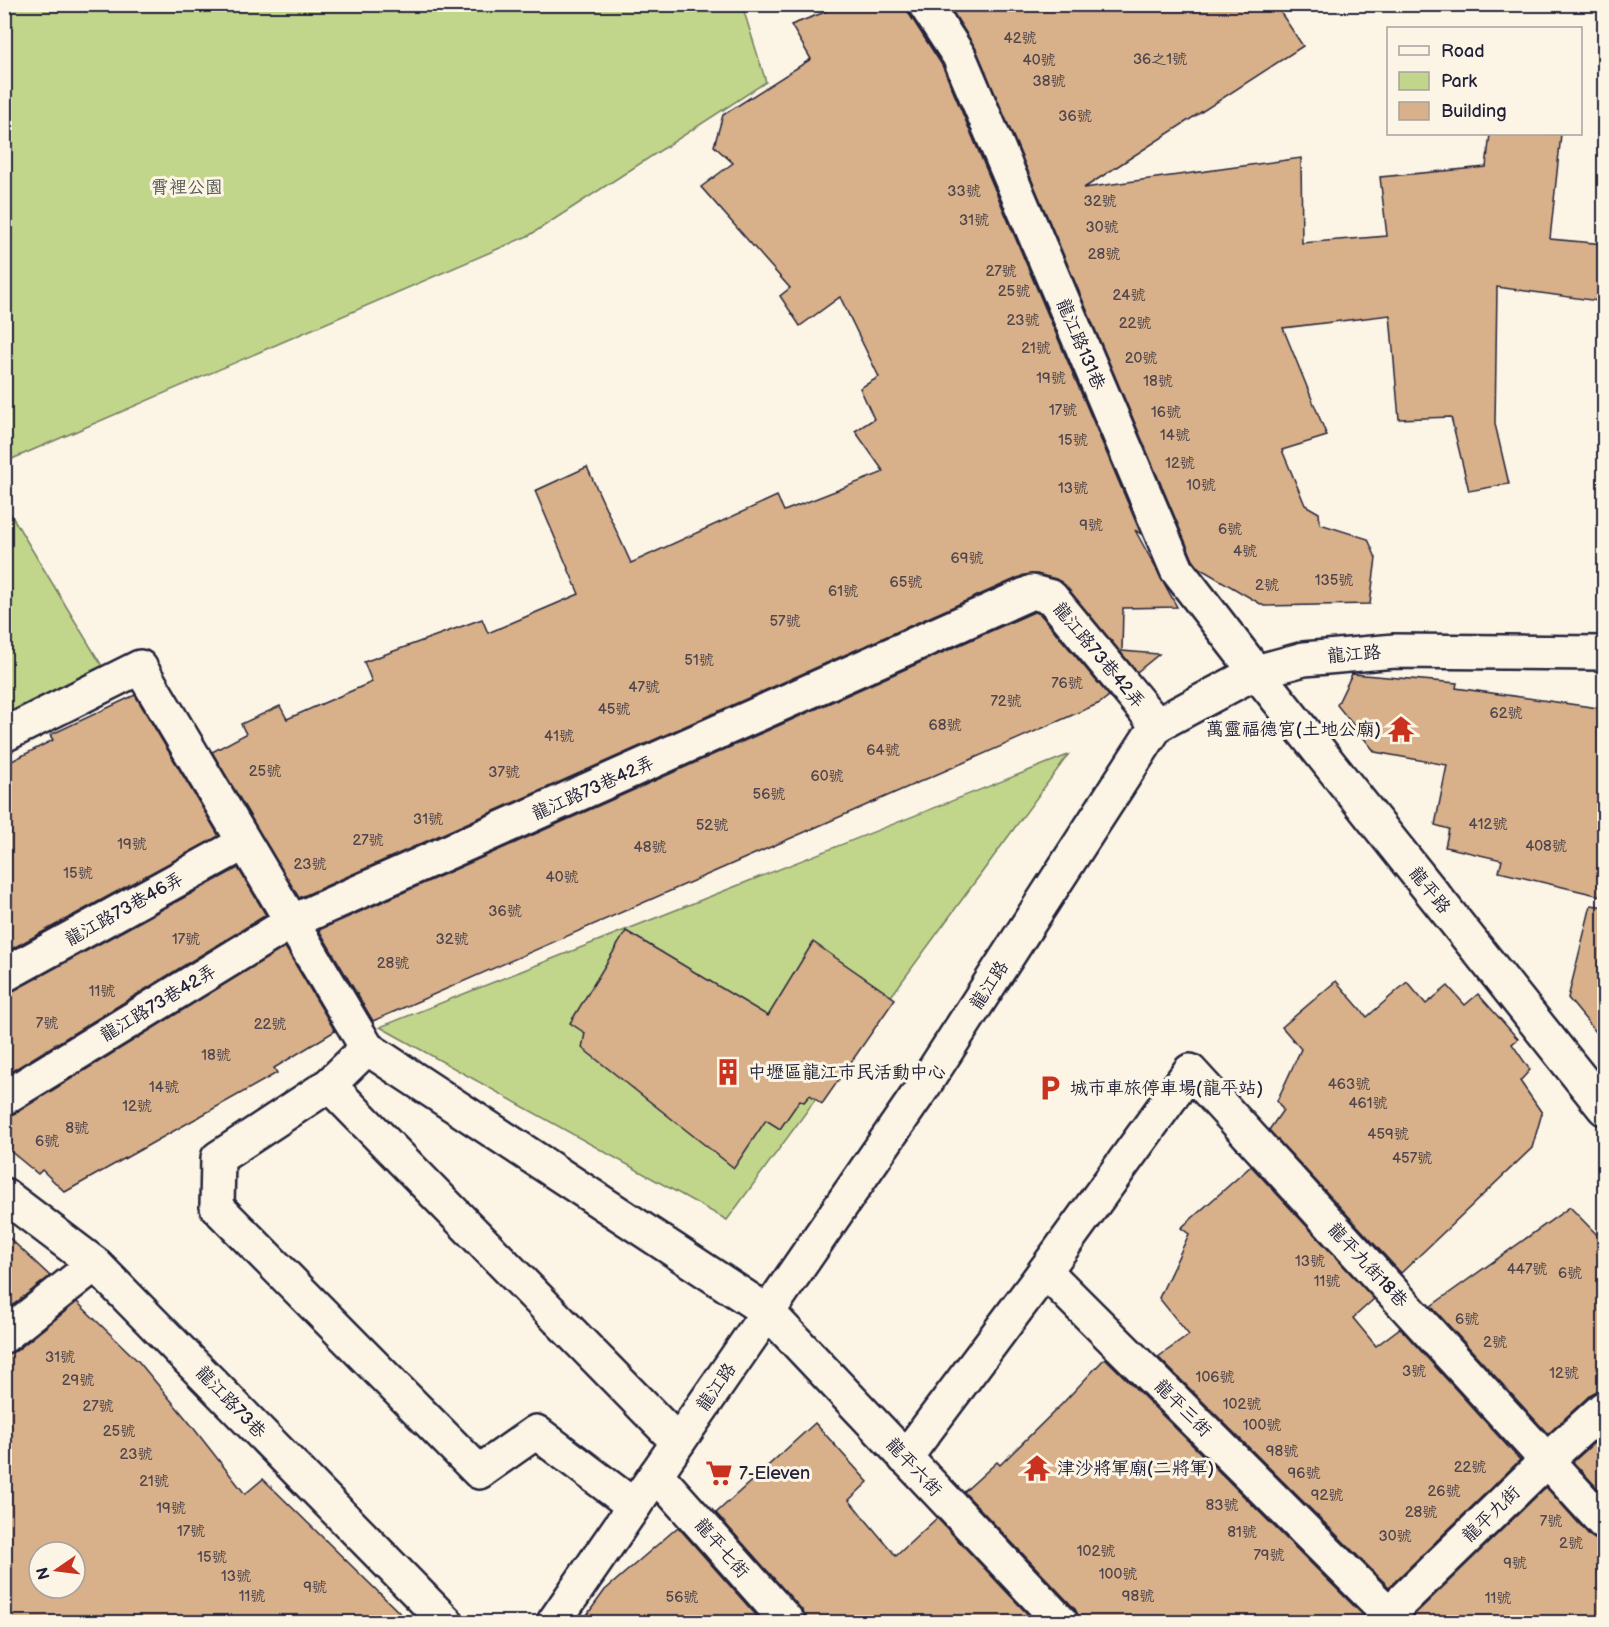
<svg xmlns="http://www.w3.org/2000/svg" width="1609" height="1627" font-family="'Balsamiq Sans','LXGW WenKai TC',sans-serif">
	<rect width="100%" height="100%" fill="#fcf5e5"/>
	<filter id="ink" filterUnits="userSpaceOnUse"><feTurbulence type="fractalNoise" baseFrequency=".0167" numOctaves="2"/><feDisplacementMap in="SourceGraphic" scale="12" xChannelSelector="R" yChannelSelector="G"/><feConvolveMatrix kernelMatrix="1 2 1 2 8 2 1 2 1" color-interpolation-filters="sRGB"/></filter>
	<g filter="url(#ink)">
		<!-- green -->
		<g fill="#c2d68b" stroke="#727c63" stroke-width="1.5">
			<path d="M 5,4 L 742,5 L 766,82 L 530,235 L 5,462 Z"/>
			<path d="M 4,503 L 105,671 L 4,720 Z"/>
			<path d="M 1068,755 L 727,1220 L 380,1027 Z"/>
		</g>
		<!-- building -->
		<g fill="#d8b089" stroke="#22223b" stroke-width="1.5" fill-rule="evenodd">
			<path d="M 835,4 L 906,4 L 909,14 L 942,65 L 1141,534 L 1135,530 L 1177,607 L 1123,608 L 1122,651 L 1159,654 L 1137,672 L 1065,585 L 1056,579 L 1037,574 L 1024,575 L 299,898 L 212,752 L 246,734 L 241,724 L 280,706 L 287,719 L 372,682 L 364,662 L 482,619 L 488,633 L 579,594 L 535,491 L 587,467 L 631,563 L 777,496 L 784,511 L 884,472 L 855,431 L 874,419 L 860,388 L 879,377 L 840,297 L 800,326 L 780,296 L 790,288 L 701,187 L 733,163 L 714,146 L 723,115 L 811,59 L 791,25 L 825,12 Z"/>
			<path d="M 948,4 L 1275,4 L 1303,46 L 1084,188 L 1301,158 L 1302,243 L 1387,236 L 1380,177 L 1486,167 L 1490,134 L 1561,134 L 1550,239 L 1605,244 L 1605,302 L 1497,287 L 1495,424 L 1509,484 L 1469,491 L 1451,417 L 1399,419 L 1390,315 L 1283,328 L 1327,436 L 1282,450 L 1305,505 L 1319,513 L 1320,524 L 1368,539 L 1376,558 L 1370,604 L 1264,606 L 1199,568 L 1193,560 L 976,49 Z"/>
			<path d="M 1034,612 L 1040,614 L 1109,696 L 1100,703 L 373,1021 L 319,930 Z"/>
			<path d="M 1352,674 L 1457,683 L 1456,688 L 1605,709 L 1605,897 L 1499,872 L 1502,860 L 1445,847 L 1449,829 L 1435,825 L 1447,765 L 1375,752 L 1337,705 Z"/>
			<path d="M 135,695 L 219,836 L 4,953 L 4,765 L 53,740 L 50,735 Z"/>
			<path d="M 238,868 L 266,915 L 4,1076 L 4,994 L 13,991 Z"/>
			<path d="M 1591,905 L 1605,907 L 1605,1043 L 1568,998 Z"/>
			<path d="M 626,931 L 768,1016 L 813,942 L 895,999 L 822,1104 L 810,1095 L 804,1102 L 800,1100 L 780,1129 L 766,1120 L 734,1168 L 582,1048 L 585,1033 L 570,1023 Z"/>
			<path d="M 285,947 L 335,1031 L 274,1068 L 277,1073 L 65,1192 L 42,1170 L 38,1174 L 4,1146 L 4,1117 L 14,1114 Z"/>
			<path d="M 1336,981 L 1367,1017 L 1407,982 L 1426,1004 L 1448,986 L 1465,1005 L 1478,994 L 1518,1039 L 1512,1044 L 1530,1070 L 1520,1081 L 1542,1113 L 1532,1148 L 1401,1273 L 1269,1130 L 1283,1110 L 1277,1101 L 1301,1049 L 1282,1027 Z"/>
			<path d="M 1251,1166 L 1374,1299 L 1353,1318 L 1376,1346 L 1400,1328 L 1520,1460 L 1389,1587 L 1158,1357 L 1189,1335 L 1159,1298 L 1189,1234 L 1181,1228 Z"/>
			<path d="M 1570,1207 L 1605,1243 L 1605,1390 L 1599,1390 L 1591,1394 L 1548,1434 L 1431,1306 Z"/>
			<path d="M 4,1233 L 50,1276 L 4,1312 Z"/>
			<path d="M 77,1302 L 139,1362 L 188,1421 L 245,1494 L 263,1479 L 410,1623 L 4,1623 L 4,1354 L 16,1351 ZM 39,1552 L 75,1552 L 75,1588 L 39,1588 Z"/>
			<path d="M 1105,1358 L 1363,1615 L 1362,1623 L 1079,1623 L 1079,1617 L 1075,1609 L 964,1492 L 997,1462 L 1000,1465 L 1062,1404 Z"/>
			<path d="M 815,1423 L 868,1482 L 849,1500 L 896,1556 L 937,1518 L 1036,1623 L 806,1623 L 806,1618 L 802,1610 L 716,1513 Z"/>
			<path d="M 1605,1433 L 1605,1496 L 1573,1462 Z"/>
			<path d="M 1546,1487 L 1590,1536 L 1598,1541 L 1605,1541 L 1605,1623 L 1415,1623 L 1414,1615 Z"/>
			<path d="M 678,1527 L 763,1623 L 581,1623 L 605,1590 Z"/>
		</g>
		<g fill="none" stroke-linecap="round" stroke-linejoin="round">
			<defs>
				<g id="minor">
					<path d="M 925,4 L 959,56 L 1177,570 L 1256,672 L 1604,1108"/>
					<path d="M 4,735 L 140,667 L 367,1048 L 768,1312 L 1061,1622"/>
					<path d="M 4,975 L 244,843"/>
					<path d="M 367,1048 L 329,1085 L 678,1442"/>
					<path d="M 329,1085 L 218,1158 L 217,1207 L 479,1472 L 536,1432 L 634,1506"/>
					<path d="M 4,1098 L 291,922 L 1032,592 L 1051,597 L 1157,725"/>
					<path d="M 4,1195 L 95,1264 L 446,1622"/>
					<path d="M 1045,1271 L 1397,1622"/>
					<path d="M 4,1336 L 95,1264"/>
					<path d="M 905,1458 L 1045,1271 L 1190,1071 L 1604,1523"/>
					<path d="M 656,1474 L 788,1622"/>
					<path d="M 554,1622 L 923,1087 L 1157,725 L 1256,672 L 1304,659 L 1395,651 L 1604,653"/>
					<path d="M 1380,1622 L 1547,1460 L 1604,1408"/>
				</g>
			</defs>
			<!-- minor casing -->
			<use href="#minor" stroke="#22223b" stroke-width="38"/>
			<!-- minor -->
			<use href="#minor" stroke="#fcf5e5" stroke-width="33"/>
		</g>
	</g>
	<!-- icons -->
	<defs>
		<symbol id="temple-bare" viewBox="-9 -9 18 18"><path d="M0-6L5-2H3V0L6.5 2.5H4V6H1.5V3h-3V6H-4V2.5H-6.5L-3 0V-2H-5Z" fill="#c8321e" stroke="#fcf5e5" stroke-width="2.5" paint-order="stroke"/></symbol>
		<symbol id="building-bare" viewBox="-9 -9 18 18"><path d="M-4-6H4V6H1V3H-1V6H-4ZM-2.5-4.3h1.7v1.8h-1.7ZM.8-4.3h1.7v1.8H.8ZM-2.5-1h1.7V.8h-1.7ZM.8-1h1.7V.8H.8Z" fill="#c8321e" stroke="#fcf5e5" stroke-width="2.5" paint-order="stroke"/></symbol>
		<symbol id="parking-bare" viewBox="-9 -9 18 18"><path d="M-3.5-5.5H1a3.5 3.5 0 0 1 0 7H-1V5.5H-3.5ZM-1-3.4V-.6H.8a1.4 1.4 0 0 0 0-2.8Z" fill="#c8321e" stroke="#fcf5e5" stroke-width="2.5" paint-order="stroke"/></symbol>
		<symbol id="supermarket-bare" viewBox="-9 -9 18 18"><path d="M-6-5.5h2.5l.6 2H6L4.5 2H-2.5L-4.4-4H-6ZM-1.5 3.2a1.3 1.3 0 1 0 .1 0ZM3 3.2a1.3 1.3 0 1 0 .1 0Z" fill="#c8321e" stroke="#fcf5e5" stroke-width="2.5" paint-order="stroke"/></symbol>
	</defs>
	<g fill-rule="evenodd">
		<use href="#temple-bare" x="1382" y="710" width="38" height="38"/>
		<use href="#building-bare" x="709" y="1053" width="38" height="38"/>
		<use href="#parking-bare" x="1031" y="1069" width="38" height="38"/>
		<use href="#temple-bare" x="1018" y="1449" width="38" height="38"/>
		<use href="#supermarket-bare" x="700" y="1454" width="38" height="38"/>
	</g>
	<g text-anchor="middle" stroke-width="6" stroke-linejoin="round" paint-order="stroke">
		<!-- number labels -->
		<g font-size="15" fill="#50464e">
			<text x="1020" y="43">42號</text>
			<text x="1160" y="64">36之1號</text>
			<text x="1039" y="65">40號</text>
			<text x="1049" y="86">38號</text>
			<text x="1075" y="121">36號</text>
			<text x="964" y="196">33號</text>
			<text x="1100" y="206">32號</text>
			<text x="974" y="225">31號</text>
			<text x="1102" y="232">30號</text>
			<text x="1104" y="259">28號</text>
			<text x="1001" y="276">27號</text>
			<text x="1014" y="296">25號</text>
			<text x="1129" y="300">24號</text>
			<text x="1023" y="325">23號</text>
			<text x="1135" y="328">22號</text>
			<text x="1036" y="353">21號</text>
			<text x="1141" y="363">20號</text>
			<text x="1051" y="383">19號</text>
			<text x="1158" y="386">18號</text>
			<text x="1063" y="415">17號</text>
			<text x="1166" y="417">16號</text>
			<text x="1175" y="440">14號</text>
			<text x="1073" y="445">15號</text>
			<text x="1180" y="468">12號</text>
			<text x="1201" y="490">10號</text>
			<text x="1073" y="493">13號</text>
			<text x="1091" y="530">9號</text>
			<text x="1230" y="534">6號</text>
			<text x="1245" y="556">4號</text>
			<text x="967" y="563">69號</text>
			<text x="1334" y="585">135號</text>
			<text x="906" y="587">65號</text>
			<text x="1267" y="590">2號</text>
			<text x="843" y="596">61號</text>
			<text x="785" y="626">57號</text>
			<text x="699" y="665">51號</text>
			<text x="1067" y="688">76號</text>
			<text x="644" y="692">47號</text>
			<text x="1006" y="706">72號</text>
			<text x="614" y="714">45號</text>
			<text x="1506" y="718">62號</text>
			<text x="945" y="730">68號</text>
			<text x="559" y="741">41號</text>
			<text x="883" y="755">64號</text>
			<text x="265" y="776">25號</text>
			<text x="504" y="777">37號</text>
			<text x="827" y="781">60號</text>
			<text x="769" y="799">56號</text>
			<text x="428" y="824">31號</text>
			<text x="1488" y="829">412號</text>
			<text x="712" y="830">52號</text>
			<text x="368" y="845">27號</text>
			<text x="132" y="849">19號</text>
			<text x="1546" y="851">408號</text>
			<text x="650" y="852">48號</text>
			<text x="310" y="869">23號</text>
			<text x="78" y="878">15號</text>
			<text x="562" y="882">40號</text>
			<text x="505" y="916">36號</text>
			<text x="186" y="944">17號</text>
			<text x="452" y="944">32號</text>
			<text x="393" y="968">28號</text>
			<text x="102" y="996">11號</text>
			<text x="47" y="1028">7號</text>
			<text x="270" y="1029">22號</text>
			<text x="216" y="1060">18號</text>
			<text x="1349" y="1089">463號</text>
			<text x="164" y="1092">14號</text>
			<text x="1368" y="1108">461號</text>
			<text x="137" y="1111">12號</text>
			<text x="77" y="1133">8號</text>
			<text x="1388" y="1139">459號</text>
			<text x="47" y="1146">6號</text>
			<text x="1412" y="1163">457號</text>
			<text x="1310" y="1266">13號</text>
			<text x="1527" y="1274">447號</text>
			<text x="1570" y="1278">6號</text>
			<text x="1327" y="1286">11號</text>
			<text x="1467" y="1324">6號</text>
			<text x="1495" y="1347">2號</text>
			<text x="60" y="1362">31號</text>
			<text x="1414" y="1376">3號</text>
			<text x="1564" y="1378">12號</text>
			<text x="1215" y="1382">106號</text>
			<text x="78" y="1385">29號</text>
			<text x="1242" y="1409">102號</text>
			<text x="98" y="1411">27號</text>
			<text x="1262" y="1430">100號</text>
			<text x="119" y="1436">25號</text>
			<text x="1282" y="1456">98號</text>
			<text x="136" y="1459">23號</text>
			<text x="1470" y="1472">22號</text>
			<text x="1304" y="1478">96號</text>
			<text x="154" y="1486">21號</text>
			<text x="1444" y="1496">26號</text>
			<text x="1327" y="1500">92號</text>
			<text x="1222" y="1510">83號</text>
			<text x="171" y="1513">19號</text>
			<text x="1421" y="1517">28號</text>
			<text x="1551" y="1526">7號</text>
			<text x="191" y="1536">17號</text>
			<text x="1242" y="1537">81號</text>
			<text x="1395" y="1541">30號</text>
			<text x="1571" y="1548">2號</text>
			<text x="1096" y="1556">102號</text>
			<text x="1269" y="1560">79號</text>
			<text x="212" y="1562">15號</text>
			<text x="1515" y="1568">9號</text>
			<text x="1118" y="1579">100號</text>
			<text x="236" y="1581">13號</text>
			<text x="315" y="1592">9號</text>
			<text x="252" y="1601">11號</text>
			<text x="1138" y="1601">98號</text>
			<text x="682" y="1602">56號</text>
			<text x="1498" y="1603">11號</text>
		</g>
		<!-- park labels -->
		<g font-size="18" fill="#525853" stroke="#fcf5e5">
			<text x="187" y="193">霄裡公園</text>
		</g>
		<!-- street labels -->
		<g font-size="18" fill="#22223b" stroke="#fcf5e5">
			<text transform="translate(1081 344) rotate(67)" y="6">龍江路131巷</text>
			<text transform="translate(1354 654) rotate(-5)" y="6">龍江路</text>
			<text transform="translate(1099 655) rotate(50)" y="6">龍江路73巷42弄</text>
			<text transform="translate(593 788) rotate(-24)" y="6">龍江路73巷42弄</text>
			<text transform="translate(1430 890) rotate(51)" y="6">龍平路</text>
			<text transform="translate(124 909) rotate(-29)" y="6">龍江路73巷46弄</text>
			<text transform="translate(989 985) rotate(-57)" y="6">龍江路</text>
			<text transform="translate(158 1003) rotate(-31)" y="6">龍江路73巷42弄</text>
			<text transform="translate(1368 1265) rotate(47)" y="6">龍平九街18巷</text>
			<text transform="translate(716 1387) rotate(-55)" y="6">龍江路</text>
			<text transform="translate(231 1402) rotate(46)" y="6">龍江路73巷</text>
			<text transform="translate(1183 1408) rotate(45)" y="6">龍平三街</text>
			<text transform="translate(914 1467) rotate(47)" y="6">龍平六街</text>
			<text transform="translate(1491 1514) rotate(-44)" y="6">龍平九街</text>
			<text transform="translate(722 1548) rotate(49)" y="6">龍平七街</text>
		</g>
		<!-- poi labels -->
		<g font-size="18" fill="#22223b" stroke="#fcf5e5" text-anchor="start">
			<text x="1381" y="735" text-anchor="end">萬靈福德宮(土地公廟)</text>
			<text x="748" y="1078">中壢區龍江市民活動中心</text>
			<text x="1070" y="1094">城市車旅停車場(龍平站)</text>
			<text x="1057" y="1474">津沙將軍廟(二將軍)</text>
			<text x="739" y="1479">7-Eleven</text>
		</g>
	</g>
	<!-- margin -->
	<rect width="1609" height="1627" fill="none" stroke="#fcf5e5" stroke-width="24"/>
	<rect x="12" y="12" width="1585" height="1603" fill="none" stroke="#22223b" stroke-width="2" filter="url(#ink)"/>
	<!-- legend -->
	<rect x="1387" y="27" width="195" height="108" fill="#fcf5e5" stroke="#a5a1a1" stroke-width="1.5"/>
	<rect x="1399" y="46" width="30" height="9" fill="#fcf5e5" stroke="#a5a1a1" stroke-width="1.5"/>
	<text x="1441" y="57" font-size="18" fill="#22223b">Road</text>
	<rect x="1399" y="72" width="30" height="18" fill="#c2d68b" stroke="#a5a1a1" stroke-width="1.5"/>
	<text x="1441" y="87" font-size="18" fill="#22223b">Park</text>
	<rect x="1399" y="102" width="30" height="18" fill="#d8b089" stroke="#a5a1a1" stroke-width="1.5"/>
	<text x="1441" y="117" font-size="18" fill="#22223b">Building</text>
	<!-- north arrow -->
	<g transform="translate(57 1570) rotate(256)"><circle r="28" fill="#fcf5e5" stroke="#a5a1a1" stroke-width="1.5"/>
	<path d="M0-4.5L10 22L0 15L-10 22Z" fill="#c8321e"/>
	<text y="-9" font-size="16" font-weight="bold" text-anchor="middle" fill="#22223b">N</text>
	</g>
</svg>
